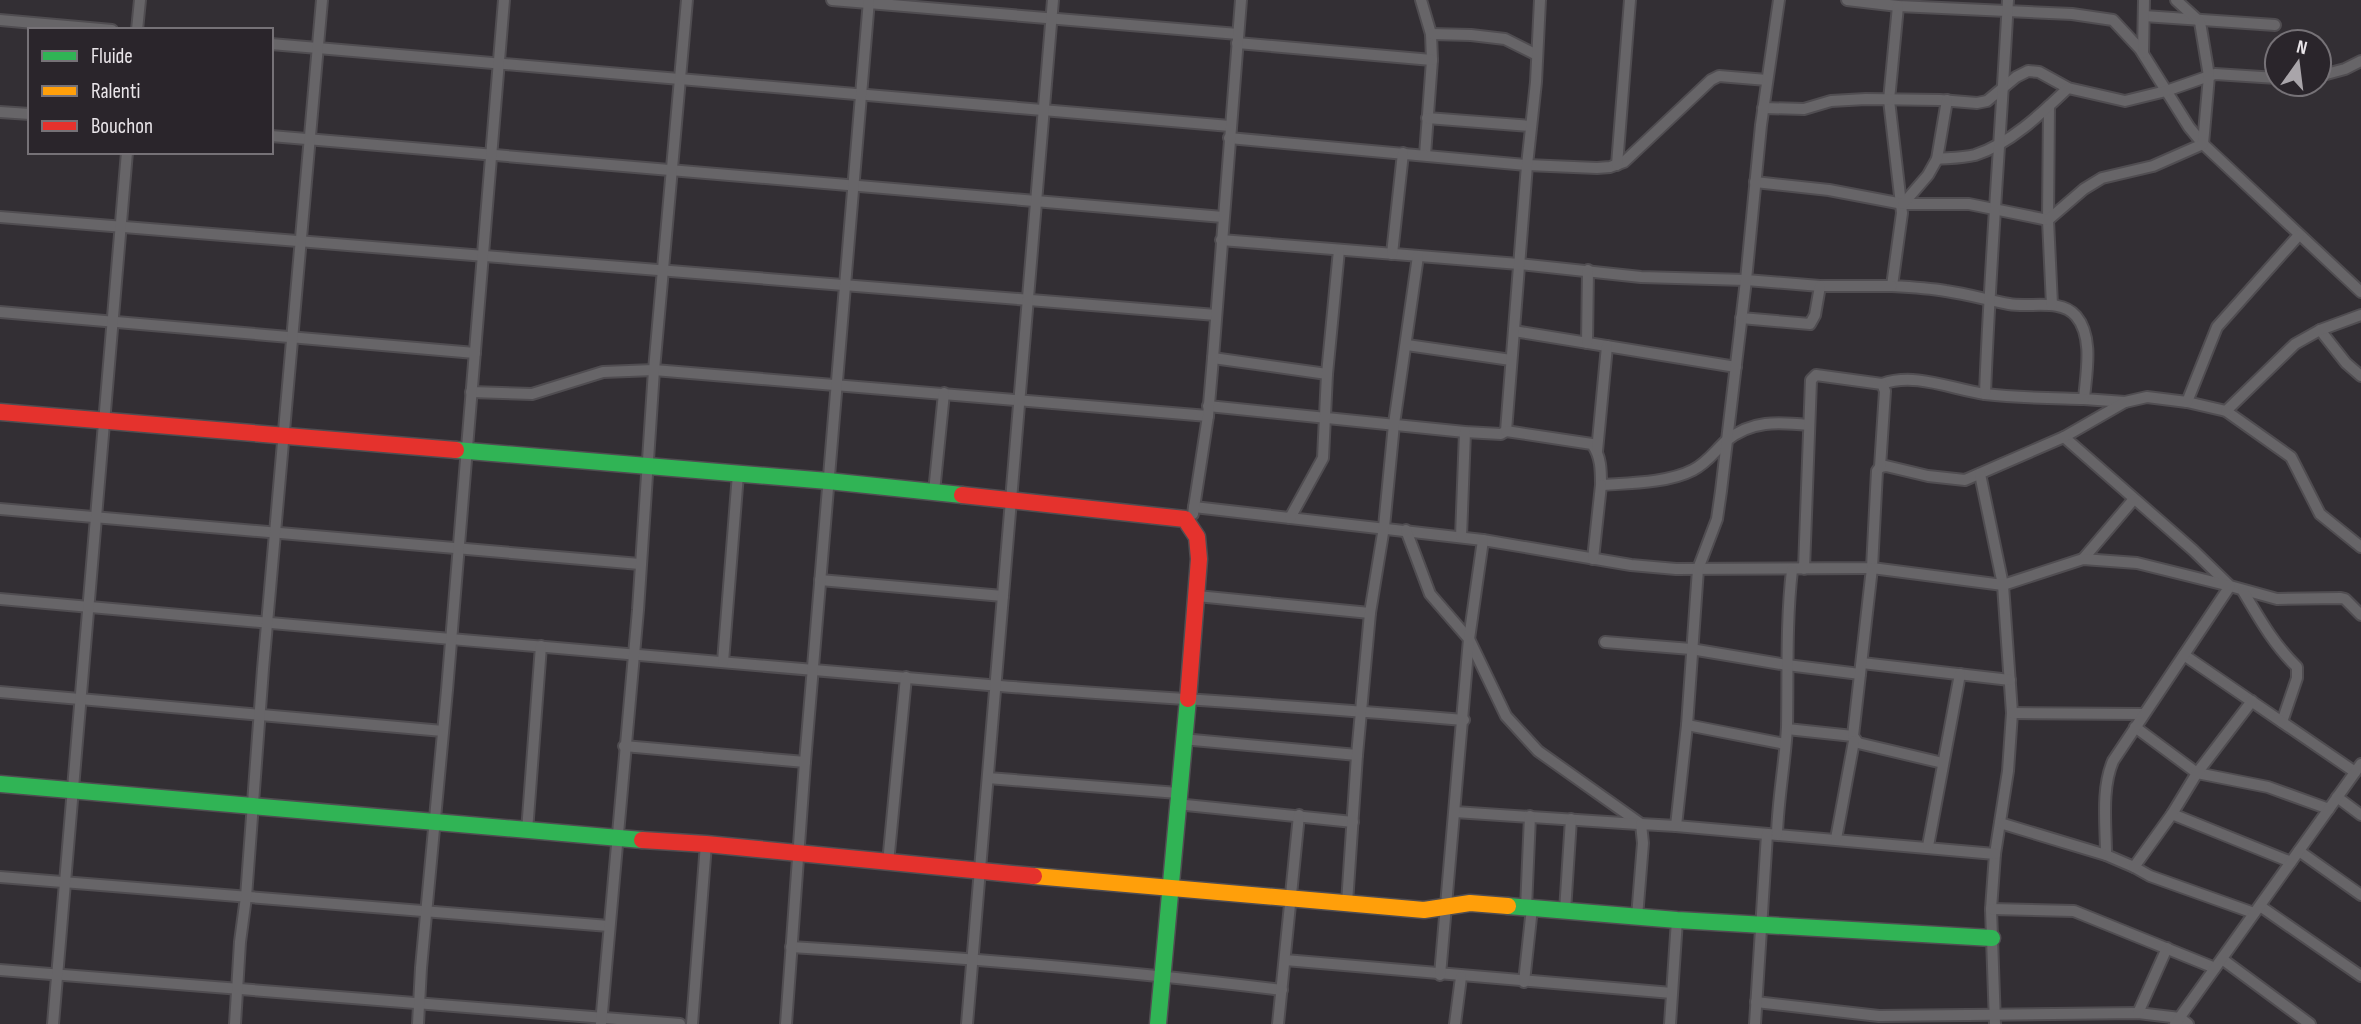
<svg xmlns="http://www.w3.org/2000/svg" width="2361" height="1024" font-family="'Sofia Sans Condensed',sans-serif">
	<rect width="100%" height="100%" fill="#332f34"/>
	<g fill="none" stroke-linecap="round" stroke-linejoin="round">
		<defs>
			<g id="street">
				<path d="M 832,0 L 1238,34"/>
				<path d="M 1421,0 L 1431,34 L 1432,60 L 1425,155"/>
				<path d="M 1847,0 L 1898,6 L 2072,14 L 2113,20 L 2140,49 L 2189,127 L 2203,144 L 2361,292"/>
				<path d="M 1898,6 L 1889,100 L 1902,213 L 1892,286 C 1910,287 1928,288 1946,291 C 1967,294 1988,300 2009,304 C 2030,308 2061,298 2076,316 C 2094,337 2086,374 2084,399 L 2125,402"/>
				<path d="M 2144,16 L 2275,25"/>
				<path d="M 0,20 L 112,30"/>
				<path d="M 137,30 L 140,0"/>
				<path d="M 1431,34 L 1471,35 L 1505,39 L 1537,55"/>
				<path d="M 1237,43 L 1432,60"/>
				<path d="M 271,44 L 1230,126"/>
				<path d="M 2143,53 L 2144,0"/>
				<path d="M 2319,76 L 2345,69 L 2361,61"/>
				<path d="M 2049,106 L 2048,220 L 2052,305"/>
				<path d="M 1763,108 L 1804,109 L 1831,101 L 1866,99 L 1940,100 L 1977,103 L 1987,101 L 2016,77 L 2028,71 L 2039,72 L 2068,88 L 2125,101 L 2166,91 L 2215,74 L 2277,78"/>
				<path d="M 0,112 L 30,114"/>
				<path d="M 1427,118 L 1531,126"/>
				<path d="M 271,136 L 1223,217"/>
				<path d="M 1229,138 L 1527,165 L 1597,168 L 1610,167 L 1624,162 L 1711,80 L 1719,76 L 1767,80"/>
				<path d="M 1937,159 C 1949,158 1963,158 1975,155 C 2010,144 2042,113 2068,88"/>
				<path d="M 1617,165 L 1630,0"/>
				<path d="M 1755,182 L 1829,190 L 1903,204 L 1969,204 L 2048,220 L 2084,189 L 2102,178 L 2153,166 L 2203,144 L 2209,76 L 2200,22 L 2176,0"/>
				<path d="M 1903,204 L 1928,175 L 1937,159 L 1947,100"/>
				<path d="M 0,217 L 1216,315"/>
				<path d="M 1221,240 L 1519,264 L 1641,277 L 1746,280 L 1820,286 L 1892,286"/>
				<path d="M 1392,254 L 1403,153"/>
				<path d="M 0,312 L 475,353"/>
				<path d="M 1741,318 L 1810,324 L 1815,315 L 1820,286"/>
				<path d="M 2320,330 L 2346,363 L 2361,376"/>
				<path d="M 1514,331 L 1736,367"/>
				<path d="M 1587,343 L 1588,270"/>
				<path d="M 1407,345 L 1511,360"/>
				<path d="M 1213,358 L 1327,374"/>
				<path d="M 1882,384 C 1915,372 1951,389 1985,394 C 2018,398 2051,398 2084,399"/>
				<path d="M 471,392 L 532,394 L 603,372 L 654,370 L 1208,416"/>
				<path d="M 1985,394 C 1990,262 2001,131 2008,0"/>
				<path d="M 2187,402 L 2226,411 L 2291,457 L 2320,514 L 2361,547"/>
				<path d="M 1208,406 L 1465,432 L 1501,434 L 1506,431 L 1527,165 L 1536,82 L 1540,0"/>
				<path d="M 2226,411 L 2295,344 L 2320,330 L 2361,315"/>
				<path d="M 1506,431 L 1592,444 C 1601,456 1601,470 1601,485 C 1629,483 1668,483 1693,470 C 1707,463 1715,451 1726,441 C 1751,420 1778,422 1809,425"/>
				<path d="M 2064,437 L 2193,550 L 2230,586 L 2277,599 L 2341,598 L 2345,599 L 2361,615"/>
				<path d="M 1597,451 L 1607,346"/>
				<path d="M 1880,467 L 1886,466 L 1928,476 L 1965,480 L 2064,437 L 2125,402 L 2147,397 L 2187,402 L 2217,327 L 2299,235"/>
				<path d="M 1980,474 L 2003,585 L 2012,713 L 2008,771 L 1995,854 L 1991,909 L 1995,1024"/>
				<path d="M 934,492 L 944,393"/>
				<path d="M 1194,507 L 1483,540 L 1631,565 L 1676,569 L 1872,568 L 1877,471 L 1880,467 L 1885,391 L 1882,384 L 1816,375 L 1811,380 L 1804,569"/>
				<path d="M 0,509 L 640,564"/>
				<path d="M 1193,514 L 1208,416 L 1213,358 L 1241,0"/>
				<path d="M 1290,518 L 1323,458 L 1327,374 L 1339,250"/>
				<path d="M 1406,530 L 1430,594 L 1469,639 L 1506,716 L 1538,751 L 1641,824"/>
				<path d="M 1461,537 L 1465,432"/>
				<path d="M 1593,559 L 1601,485"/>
				<path d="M 2083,559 L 2134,499"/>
				<path d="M 820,580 L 1003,596"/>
				<path d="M 2243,591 C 2259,618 2274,645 2297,667 L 2297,678 L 2282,722"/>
				<path d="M 1197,596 L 1370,613"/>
				<path d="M 0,599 C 333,628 667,659 1000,686 C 1155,698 1310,706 1464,720"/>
				<path d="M 1605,642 L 1691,649 L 1787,665 L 1860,674"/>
				<path d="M 2184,655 L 2355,772"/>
				<path d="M 723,662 L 738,474"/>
				<path d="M 1862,663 L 2010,680"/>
				<path d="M 0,692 L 443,731"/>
				<path d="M 2012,713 L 2142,714"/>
				<path d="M 1687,725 L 1785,744"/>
				<path d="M 2135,727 L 2197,773 L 2268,787 L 2329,809"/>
				<path d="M 1787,729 L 1853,736"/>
				<path d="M 1182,739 L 1357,755"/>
				<path d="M 624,746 L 805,762"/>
				<path d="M 1943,763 L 1858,743 L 1853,736 L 1872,568 L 2003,585 L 2083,559 L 2137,563 L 2230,586 L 2113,761 C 2101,789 2106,825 2106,855"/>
				<path d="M 988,778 L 1178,793"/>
				<path d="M 2337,797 L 2361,815"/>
				<path d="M 1176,804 L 1353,822"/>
				<path d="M 1455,812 L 1638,824"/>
				<path d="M 2172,814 L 2291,862"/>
				<path d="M 2000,823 L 2106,855 L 2134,867 L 2150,876 L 2254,913"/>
				<path d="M 1676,826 L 1995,854"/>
				<path d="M 527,831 L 541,646"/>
				<path d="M 1777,834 C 1778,798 1785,763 1787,727 C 1788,675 1786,622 1792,570"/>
				<path d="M 1836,839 L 1854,741"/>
				<path d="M 1928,846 L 1960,674"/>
				<path d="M 2299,851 L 2361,895"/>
				<path d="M 888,863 L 906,677"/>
				<path d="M 2134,867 L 2172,814 L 2197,773 L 2252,701"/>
				<path d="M 0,877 L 609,926"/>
				<path d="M 1347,903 L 1357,755 L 1370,613 L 1384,527 L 1394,424 L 1418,256"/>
				<path d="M 2260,906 L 2361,976"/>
				<path d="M 1526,908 L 1530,816"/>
				<path d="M 1991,909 L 2074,911 L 2215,968"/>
				<path d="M 1565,911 L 1571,819"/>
				<path d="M 1637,917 L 1643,843 L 1641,824 L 1676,826 L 1687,725 L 1698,569 L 1717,519 L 1721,491 L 1746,280 L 1761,125 L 1779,0"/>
				<path d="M 791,947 C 956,957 1118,970 1282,990"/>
				<path d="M 2222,959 L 2310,1024"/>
				<path d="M 1285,960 L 1672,993"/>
				<path d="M 0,970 L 680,1024"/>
				<path d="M 1440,975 L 1469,639 L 1483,540"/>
				<path d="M 1524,982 L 1532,908"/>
				<path d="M 1756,1002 L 1879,1016 L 2138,1013 L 2180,1018 L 2188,1024"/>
				<path d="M 2138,1013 L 2167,948"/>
				<path d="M 53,1024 L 127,152"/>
				<path d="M 235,1024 L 240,942 L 246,897 L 263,669 L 322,0"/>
				<path d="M 418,1024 L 421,968 L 447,690 L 504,0"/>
				<path d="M 601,1024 L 638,610 L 654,370 L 687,0"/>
				<path d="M 692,1024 L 706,844"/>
				<path d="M 786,1024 L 805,762 L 869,0"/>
				<path d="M 967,1024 L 1053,0"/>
				<path d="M 1278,1024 L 1299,815"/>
				<path d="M 1455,1024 L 1461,977"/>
				<path d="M 1670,1024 L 1677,920"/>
				<path d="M 1755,1024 L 1767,834"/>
				<path d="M 2175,1024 L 2361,764"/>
			</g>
			<g id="fast">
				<path d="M 456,450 L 828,481 L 962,495"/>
				<path d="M 0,784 L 642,840"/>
				<path d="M 1508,906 L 1677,920 L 1992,938"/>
				<path d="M 1158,1024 L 1188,699"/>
			</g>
			<path id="slow" d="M 1034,876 L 1424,910 L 1470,903 L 1508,906"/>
			<g id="jam">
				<path d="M 0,412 L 456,450"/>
				<path d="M 962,495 L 1185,519 L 1197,537 L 1199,559 L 1188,699"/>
				<path d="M 642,840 L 706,844 L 1034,876"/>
			</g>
		</defs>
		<!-- street casing -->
		<use href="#street" stroke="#504d51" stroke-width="14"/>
		<!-- fast casing -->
		<use href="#fast" stroke="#504d51" stroke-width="19"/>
		<!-- slow casing -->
		<use href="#slow" stroke="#504d51" stroke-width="19"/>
		<!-- jam casing -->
		<use href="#jam" stroke="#504d51" stroke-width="19"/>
		<!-- street -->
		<use href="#street" stroke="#676568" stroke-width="10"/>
		<!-- fast -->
		<use href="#fast" stroke="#30b455" stroke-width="16"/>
		<!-- slow -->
		<use href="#slow" stroke="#ff9f0a" stroke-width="16"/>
		<!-- jam -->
		<use href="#jam" stroke="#e5322d" stroke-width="16"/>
	</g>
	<!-- legend -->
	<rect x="28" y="28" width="245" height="126" fill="#2a252b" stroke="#767277" stroke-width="2"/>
	<rect x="42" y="51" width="35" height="10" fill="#30b455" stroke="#767277" stroke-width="2"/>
	<text x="91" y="63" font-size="21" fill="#e9e5e9">Fluide</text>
	<rect x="42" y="86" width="35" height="10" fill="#ff9f0a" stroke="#767277" stroke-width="2"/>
	<text x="91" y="98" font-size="21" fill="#e9e5e9">Ralenti</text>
	<rect x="42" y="121" width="35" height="10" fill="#e5322d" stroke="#767277" stroke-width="2"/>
	<text x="91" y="133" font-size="21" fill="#e9e5e9">Bouchon</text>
	<!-- north arrow -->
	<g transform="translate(2298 63) rotate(14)"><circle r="33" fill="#2a252b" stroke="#767277" stroke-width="2"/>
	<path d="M0-5L12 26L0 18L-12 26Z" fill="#a9a5aa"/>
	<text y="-10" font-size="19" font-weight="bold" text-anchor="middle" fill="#e9e5e9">N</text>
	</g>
</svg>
